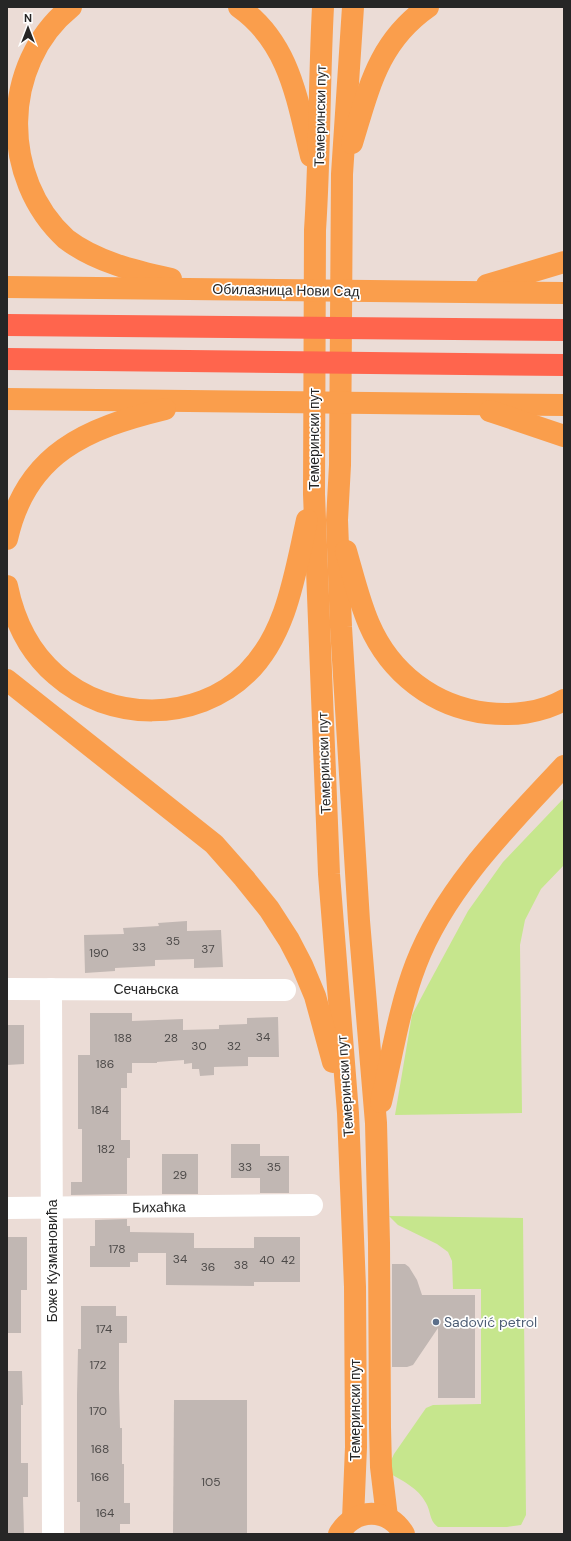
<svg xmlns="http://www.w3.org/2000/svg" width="571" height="1541" font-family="'DM Sans',sans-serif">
	<rect width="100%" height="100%" fill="#ebdcd6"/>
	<!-- green -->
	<g fill="#c6e68d">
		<path d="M 564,798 L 564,865 L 541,889 L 525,920 L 520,945 L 522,1113 L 395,1115 L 412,1015 L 429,983 L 468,911 L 503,862 Z"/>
		<path d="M 389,1216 L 523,1218 L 526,1515 L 521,1525 L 507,1527 L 438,1527 C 429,1521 431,1511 426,1503 C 418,1488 403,1481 389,1473 L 388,1467 L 394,1454 L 426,1408 L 433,1405 L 481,1404 L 481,1289 L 453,1289 L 452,1261 L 448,1252 L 437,1244 L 398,1225 Z"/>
	</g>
	<!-- building -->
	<g fill="#c1b7b3">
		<path d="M 187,921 L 187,931 L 221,930 L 223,967 L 194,968 L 194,959 L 155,960 L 155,966 L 115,968 L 115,971 L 85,973 L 84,935 L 124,934 L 123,928 L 159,926 L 158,923 Z"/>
		<path d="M 90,1013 L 132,1013 L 132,1021 L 183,1019 L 183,1030 L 219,1029 L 219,1025 L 247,1024 L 247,1018 L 278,1017 L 279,1057 L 248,1057 L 248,1066 L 214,1067 L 214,1075 L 200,1076 L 199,1069 L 192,1069 L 192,1063 L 184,1064 L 184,1060 L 157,1062 L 157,1063 L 132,1063 L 132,1073 L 127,1073 L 127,1088 L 121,1088 L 121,1140 L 130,1140 L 130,1158 L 127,1158 L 127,1194 L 71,1195 L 71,1182 L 82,1182 L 82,1129 L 78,1129 L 78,1055 L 90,1055 Z"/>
		<path d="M 7,1025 L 24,1025 L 24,1064 L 7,1065 Z"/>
		<path d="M 231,1144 L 260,1144 L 260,1156 L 289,1156 L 289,1193 L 260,1193 L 260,1178 L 231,1178 Z"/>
		<rect x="162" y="1154" width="36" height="40"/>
		<path d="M 127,1219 L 127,1226 L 130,1226 L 130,1232 L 194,1233 L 194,1248 L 254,1248 L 254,1237 L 300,1237 L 300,1282 L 254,1282 L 254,1286 L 166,1285 L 166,1253 L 138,1253 L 138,1262 L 130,1262 L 130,1267 L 90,1267 L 90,1246 L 95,1246 L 95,1220 Z"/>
		<path d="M 7,1237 L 27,1237 L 27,1290 L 21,1290 L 21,1333 L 7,1333 Z"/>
		<path d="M 392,1264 L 405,1264 L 409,1267 L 417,1280 L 422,1295 L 475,1295 L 475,1398 L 438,1398 L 438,1328 L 413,1365 L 407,1367 L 392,1367 Z"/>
		<path d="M 81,1306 L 116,1306 L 116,1316 L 127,1316 L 127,1343 L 119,1343 L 119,1389 L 120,1428 L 122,1428 L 122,1464 L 124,1464 L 124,1503 L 130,1503 L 130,1524 L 120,1524 L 120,1533 L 80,1533 L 80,1502 L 77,1502 L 77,1395 L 78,1349 L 81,1349 Z"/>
		<path d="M 7,1371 L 22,1371 L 23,1405 L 21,1405 L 21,1463 L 28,1463 L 28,1497 L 23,1497 L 24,1534 L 7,1534 Z"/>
		<path d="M 174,1400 L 247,1400 L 247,1534 L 173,1534 Z"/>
	</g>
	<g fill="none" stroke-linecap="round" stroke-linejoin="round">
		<!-- minor -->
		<g stroke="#fff" stroke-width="22">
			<path d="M 7,989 L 285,990"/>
			<path d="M 51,989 L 53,1534"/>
			<path d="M 7,1208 L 312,1205"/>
		</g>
		<!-- major -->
		<g stroke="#fa9e4c" stroke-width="22">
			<path d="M 71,7 C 0,64 0,179 66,239 C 96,262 135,271 171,279"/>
			<path d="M 239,7 C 290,43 297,100 311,156"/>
			<path d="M 323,7 C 319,81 320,156 315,230 L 314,494 L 329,874 L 348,1113 L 355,1287 L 356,1447 L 353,1519"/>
			<path d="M 353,7 L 342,174 L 340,465 L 337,520 L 341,627 L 359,921 L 376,1123 L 379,1243 L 380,1427 L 381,1467 L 387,1517"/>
			<path d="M 352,143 C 369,88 378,42 428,7"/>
			<path d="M 487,285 L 564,262"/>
			<path d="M 7,287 L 564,293"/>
			<path d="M 7,399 L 564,405"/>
			<path d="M 490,411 L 564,436"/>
			<path d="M 7,539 C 26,453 87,428 165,409"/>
			<path d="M 346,551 C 353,575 359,601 369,624 C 390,673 434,707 487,713 C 512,716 541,713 564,700"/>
			<path d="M 7,586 C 14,620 29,652 56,675 C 109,722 196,723 247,673 C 287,634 295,573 307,520"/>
			<path d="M 7,680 L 214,844 L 244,878 L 269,909 L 289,940 L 302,965 L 315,996 L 333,1062"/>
			<path d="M 381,1102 C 392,1056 399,1008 416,964 C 445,888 509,825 564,766"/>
			<path d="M 339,1534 C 355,1507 388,1507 404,1534"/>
		</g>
		<!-- highway -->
		<g stroke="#ff654d" stroke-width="22">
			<path d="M 7,325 L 564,330"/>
			<path d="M 7,359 L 564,365"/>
		</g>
	</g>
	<!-- markers -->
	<circle fill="#5c6f8a" stroke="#fff" stroke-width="1.5" cx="436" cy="1322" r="4"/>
	<g text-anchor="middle" stroke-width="3.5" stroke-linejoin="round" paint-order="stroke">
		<!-- number labels -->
		<g font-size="12" fill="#4d4a49">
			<text x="173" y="945">35</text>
			<text x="139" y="951">33</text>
			<text x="208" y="953">37</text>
			<text x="99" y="957">190</text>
			<text x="263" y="1041">34</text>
			<text x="123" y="1042">188</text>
			<text x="171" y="1042">28</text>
			<text x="199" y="1050">30</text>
			<text x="234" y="1050">32</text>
			<text x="105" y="1068">186</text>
			<text x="100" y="1114">184</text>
			<text x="106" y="1153">182</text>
			<text x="245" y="1171">33</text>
			<text x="274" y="1171">35</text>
			<text x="180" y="1179">29</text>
			<text x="117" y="1253">178</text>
			<text x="180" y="1263">34</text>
			<text x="267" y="1264">40</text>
			<text x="288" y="1264">42</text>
			<text x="241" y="1269">38</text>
			<text x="208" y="1271">36</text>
			<text x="104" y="1333">174</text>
			<text x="98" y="1369">172</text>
			<text x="98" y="1415">170</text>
			<text x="100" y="1453">168</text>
			<text x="100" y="1481">166</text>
			<text x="211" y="1486">105</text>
			<text x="105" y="1517">164</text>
		</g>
		<!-- street labels -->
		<g font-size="14" fill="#262626" stroke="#fff">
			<text transform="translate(320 116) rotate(-89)" y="5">Темерински пут</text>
			<text transform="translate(286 290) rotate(1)" y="5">Обилазница Нови Сад</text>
			<text transform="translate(314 439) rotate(-90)" y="5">Темерински пут</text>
			<text transform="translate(324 763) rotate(-92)" y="5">Темерински пут</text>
			<text x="146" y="994">Сечањска</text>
			<text transform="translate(345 1086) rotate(-94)" y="5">Темерински пут</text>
			<text transform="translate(159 1207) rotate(-1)" y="5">Бихаћка</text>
			<text transform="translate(52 1261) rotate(-90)" y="5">Боже Кузмановића</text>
			<text transform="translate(355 1410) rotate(-90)" y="5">Темерински пут</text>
		</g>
		<!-- service labels -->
		<g font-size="14" fill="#4e5e75" stroke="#fff" text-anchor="start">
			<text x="444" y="1327">Sadović petrol</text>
		</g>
	</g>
	<!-- border -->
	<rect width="571" height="1541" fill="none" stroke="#262626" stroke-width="16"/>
	<!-- north arrow -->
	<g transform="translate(28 28)" stroke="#ffffff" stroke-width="3" paint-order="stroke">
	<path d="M0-3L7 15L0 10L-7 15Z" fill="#262626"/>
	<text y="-6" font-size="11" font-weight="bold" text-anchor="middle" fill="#262626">N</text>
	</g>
</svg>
